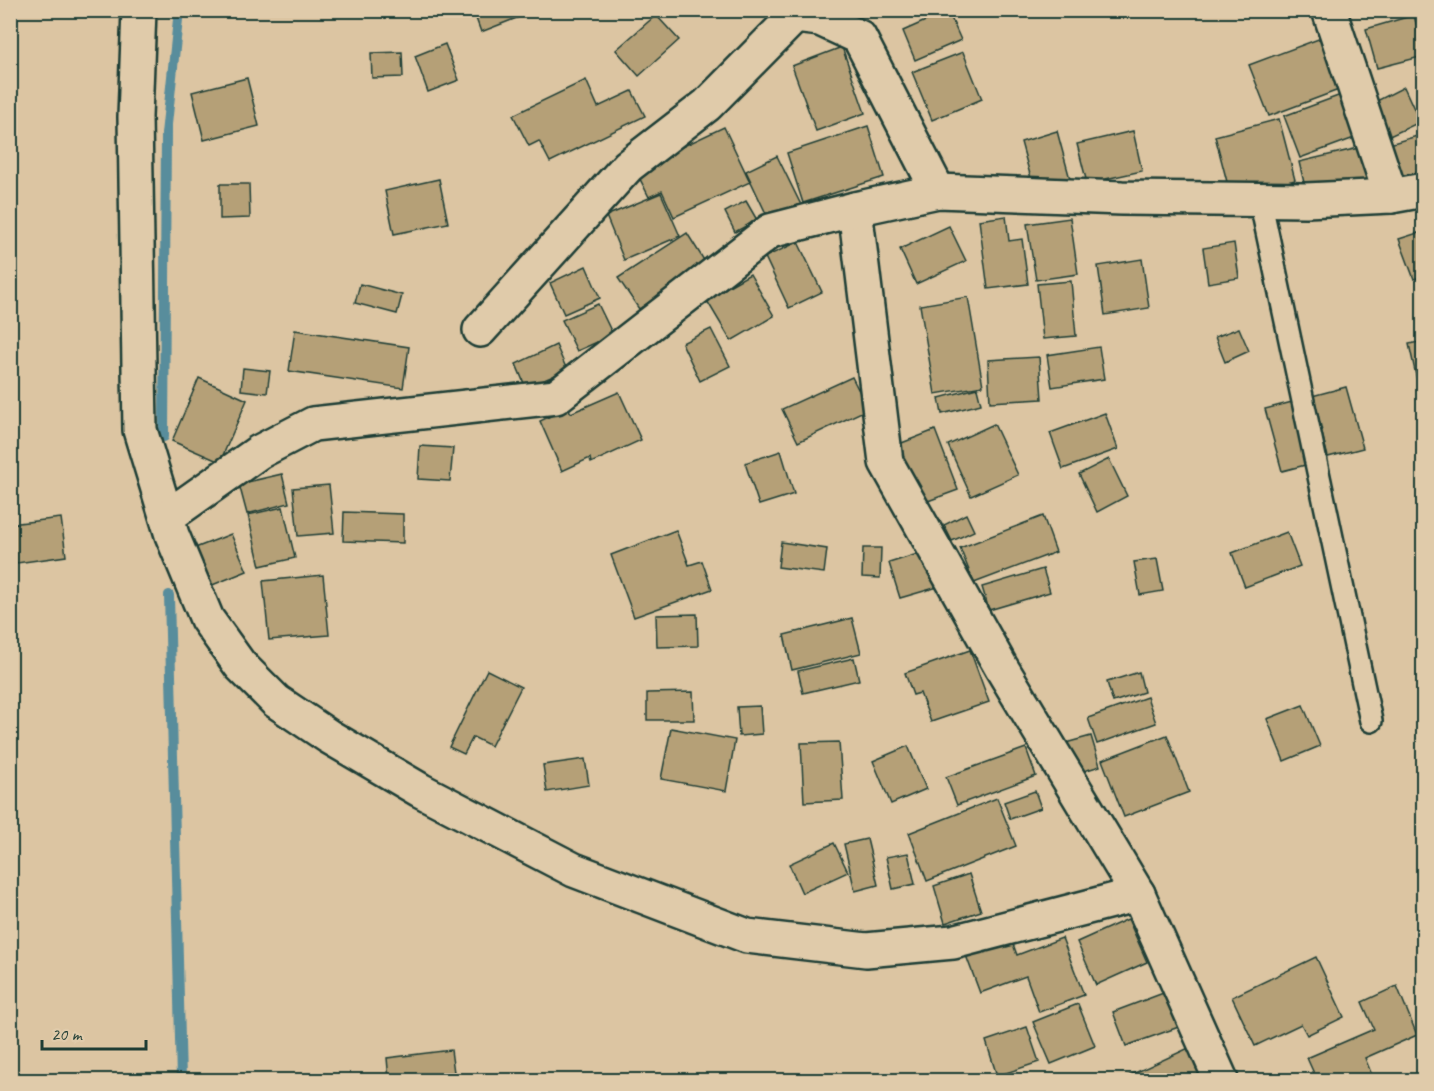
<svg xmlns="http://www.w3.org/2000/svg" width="1434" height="1091" font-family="Caveat,sans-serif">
	<rect width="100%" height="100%" fill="#dcc5a2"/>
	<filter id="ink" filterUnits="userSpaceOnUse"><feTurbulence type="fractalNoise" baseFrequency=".0167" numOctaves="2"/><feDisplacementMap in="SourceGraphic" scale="12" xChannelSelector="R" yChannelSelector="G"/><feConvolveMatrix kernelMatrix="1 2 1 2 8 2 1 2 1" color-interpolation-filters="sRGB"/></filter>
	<g filter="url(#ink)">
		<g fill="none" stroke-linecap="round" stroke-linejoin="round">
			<!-- stream -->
			<g stroke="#598d9c" stroke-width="10">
				<path d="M 164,437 L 166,134 L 179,10"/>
				<path d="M 169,595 L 181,1080"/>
			</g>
		</g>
		<!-- building -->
		<g fill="#b5a077" stroke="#1f3d34" stroke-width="1.5">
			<path d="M 473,10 L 537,10 L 481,32 Z"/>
			<path d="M 948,11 L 961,40 L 915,60 L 903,31 Z"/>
			<path d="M 656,15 L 679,40 L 639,76 L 616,50 Z"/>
			<path d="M 1414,15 L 1424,56 L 1377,68 L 1366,29 Z"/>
			<path d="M 1332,34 L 1352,85 L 1269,116 L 1249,65 Z"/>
			<path d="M 445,44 L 459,80 L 428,92 L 415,56 Z"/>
			<path d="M 842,47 L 865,113 L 816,131 L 792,66 Z"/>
			<path d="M 402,52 L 403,77 L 372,78 L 371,53 Z"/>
			<path d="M 963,52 L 982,99 L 932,120 L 912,72 Z"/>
			<path d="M 247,78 L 259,126 L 204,140 L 192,92 Z"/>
			<path d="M 586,80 L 598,107 L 632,91 L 645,116 L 550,162 L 539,141 L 529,146 L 513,115 Z"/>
			<path d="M 1404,87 L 1420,122 L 1381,140 L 1365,107 Z"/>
			<path d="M 1349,92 L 1365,134 L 1300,158 L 1284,116 Z"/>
			<path d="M 1279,119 L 1295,180 L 1231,197 L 1215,136 Z"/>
			<path d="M 868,126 L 884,177 L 803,203 L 787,153 Z"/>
			<path d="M 724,127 L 750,182 L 674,217 L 662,191 L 649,197 L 635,169 Z"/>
			<path d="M 1057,131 L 1070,179 L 1034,189 L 1021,142 Z"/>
			<path d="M 1133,131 L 1142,171 L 1087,183 L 1077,144 Z"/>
			<path d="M 1424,134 L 1424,176 L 1397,184 L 1386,145 Z"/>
			<path d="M 1363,147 L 1371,179 L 1307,195 L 1299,162 Z"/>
			<path d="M 777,156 L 802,207 L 770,222 L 746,171 Z"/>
			<path d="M 439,179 L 448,223 L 394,234 L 385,191 Z"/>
			<path d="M 220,184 L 249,184 L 250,218 L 220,219 Z"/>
			<path d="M 661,193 L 680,236 L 624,260 L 606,216 Z"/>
			<path d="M 746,201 L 757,220 L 735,232 L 725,212 Z"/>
			<path d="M 1006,216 L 1009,241 L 1022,239 L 1028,284 L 988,289 L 979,220 Z"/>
			<path d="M 1070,218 L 1078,274 L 1036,280 L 1027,224 Z"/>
			<path d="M 949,226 L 966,261 L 916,284 L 900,249 Z"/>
			<path d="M 1424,231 L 1424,276 L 1414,279 L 1399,239 Z"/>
			<path d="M 687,233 L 707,265 L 639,309 L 618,278 Z"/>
			<path d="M 798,242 L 822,292 L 789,308 L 765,257 Z"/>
			<path d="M 1234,243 L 1239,278 L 1208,283 L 1203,248 Z"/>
			<path d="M 1142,259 L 1149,308 L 1105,315 L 1098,266 Z"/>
			<path d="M 586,266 L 600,298 L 564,314 L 550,283 Z"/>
			<path d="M 750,274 L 774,316 L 731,341 L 706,299 Z"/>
			<path d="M 1071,281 L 1076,336 L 1043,339 L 1037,284 Z"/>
			<path d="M 360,284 L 402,295 L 397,314 L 355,303 Z"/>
			<path d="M 968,297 L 983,386 L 935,394 L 920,305 Z"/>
			<path d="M 598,304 L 613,335 L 577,351 L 562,320 Z"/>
			<path d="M 1239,328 L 1249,351 L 1225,362 L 1215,337 Z"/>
			<path d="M 711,329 L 730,366 L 700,381 L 682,343 Z"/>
			<path d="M 295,330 L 409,347 L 403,388 L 289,371 Z"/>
			<path d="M 1424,341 L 1424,388 L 1419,389 L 1409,344 Z"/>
			<path d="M 556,345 L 567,370 L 526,388 L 516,364 Z"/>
			<path d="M 1099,347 L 1104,379 L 1052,387 L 1047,355 Z"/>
			<path d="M 1039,357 L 1042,399 L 990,402 L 988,360 Z"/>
			<path d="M 243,368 L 270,371 L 267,393 L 241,390 Z"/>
			<path d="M 852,377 L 868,409 L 798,442 L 782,409 Z"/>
			<path d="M 199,378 L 247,400 L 220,462 L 172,441 Z"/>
			<path d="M 1346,387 L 1363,448 L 1328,457 L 1312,396 Z"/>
			<path d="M 977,388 L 981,404 L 942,414 L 939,398 Z"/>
			<path d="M 619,392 L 641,440 L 591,463 L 590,458 L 562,471 L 540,421 L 568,408 L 571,413 Z"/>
			<path d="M 1300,400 L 1317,462 L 1282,471 L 1265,409 Z"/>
			<path d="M 1105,413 L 1118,449 L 1063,469 L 1050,433 Z"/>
			<path d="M 994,424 L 1018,475 L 971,496 L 948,445 Z"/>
			<path d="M 935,430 L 958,490 L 917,505 L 894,446 Z"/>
			<path d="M 420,446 L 453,448 L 450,481 L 418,479 Z"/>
			<path d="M 781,451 L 794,494 L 759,505 L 745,463 Z"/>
			<path d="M 1109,459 L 1127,496 L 1097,512 L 1079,474 Z"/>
			<path d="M 282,474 L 289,503 L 247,514 L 239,484 Z"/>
			<path d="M 329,485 L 334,533 L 298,536 L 293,488 Z"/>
			<path d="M 283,507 L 295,558 L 260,566 L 248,515 Z"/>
			<path d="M 344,512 L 403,514 L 403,543 L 343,541 Z"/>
			<path d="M 966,514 L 974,531 L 952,541 L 944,525 Z"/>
			<path d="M 1043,516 L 1056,552 L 974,583 L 960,548 Z"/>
			<path d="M 61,518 L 66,556 L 10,564 L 10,524 Z"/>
			<path d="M 676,530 L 689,565 L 702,561 L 712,589 L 634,617 L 611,555 Z"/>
			<path d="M 1287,532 L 1300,566 L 1245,587 L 1232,553 Z"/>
			<path d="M 231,534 L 247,571 L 200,590 L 185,552 Z"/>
			<path d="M 781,542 L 827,549 L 824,573 L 778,567 Z"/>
			<path d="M 863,548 L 881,548 L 880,578 L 862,577 Z"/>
			<path d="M 927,551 L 938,587 L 900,598 L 889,563 Z"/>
			<path d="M 1157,559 L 1163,591 L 1140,595 L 1134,562 Z"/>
			<path d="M 1043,569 L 1050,592 L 989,610 L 982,587 Z"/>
			<path d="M 323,575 L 329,635 L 269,640 L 263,581 Z"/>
			<path d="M 697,614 L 698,646 L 657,647 L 656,615 Z"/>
			<path d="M 852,618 L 861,653 L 792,670 L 784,635 Z"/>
			<path d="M 970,650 L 989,702 L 931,722 L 920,693 L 913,695 L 905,673 Z"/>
			<path d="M 854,658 L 859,680 L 803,693 L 798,671 Z"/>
			<path d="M 487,670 L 521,687 L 491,746 L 473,737 L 464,754 L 449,747 Z"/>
			<path d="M 1139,672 L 1144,692 L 1113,702 L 1107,682 Z"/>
			<path d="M 693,692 L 694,720 L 647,720 L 647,693 Z"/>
			<path d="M 1147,697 L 1156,723 L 1097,744 L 1088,718 Z"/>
			<path d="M 1303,705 L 1320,746 L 1284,761 L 1267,719 Z"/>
			<path d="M 760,706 L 762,734 L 739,736 L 737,707 Z"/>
			<path d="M 671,728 L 735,740 L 726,791 L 661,779 Z"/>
			<path d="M 1167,735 L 1189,792 L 1124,817 L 1102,760 Z"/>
			<path d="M 1091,736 L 1100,766 L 1071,775 L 1062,744 Z"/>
			<path d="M 839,742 L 843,800 L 804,802 L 801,743 Z"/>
			<path d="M 908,746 L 926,789 L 891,804 L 873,761 Z"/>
			<path d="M 1026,748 L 1036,776 L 957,805 L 946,777 Z"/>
			<path d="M 585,759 L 589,785 L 547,792 L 543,765 Z"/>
			<path d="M 1035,791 L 1041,808 L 1010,819 L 1004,802 Z"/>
			<path d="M 997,798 L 1016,846 L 927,881 L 909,833 Z"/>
			<path d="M 867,839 L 878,885 L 855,891 L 844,844 Z"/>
			<path d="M 834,843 L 848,872 L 802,893 L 789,864 Z"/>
			<path d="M 908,853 L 915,884 L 893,889 L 886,857 Z"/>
			<path d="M 969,874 L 981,911 L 945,923 L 934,886 Z"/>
			<path d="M 1128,919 L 1147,962 L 1096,985 L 1077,942 Z"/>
			<path d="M 1006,925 L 1017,955 L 1062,938 L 1084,995 L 1039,1012 L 1026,976 L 980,993 L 961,942 Z"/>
			<path d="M 1316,957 L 1344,1017 L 1307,1035 L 1301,1024 L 1255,1046 L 1232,997 Z"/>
			<path d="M 1397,986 L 1417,1035 L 1365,1058 L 1374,1080 L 1317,1080 L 1307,1058 L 1374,1029 L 1362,1002 Z"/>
			<path d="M 1174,989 L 1187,1024 L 1126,1046 L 1113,1012 Z"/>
			<path d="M 1078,1004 L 1095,1046 L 1051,1064 L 1033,1022 Z"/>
			<path d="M 1027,1027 L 1039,1062 L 997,1076 L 986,1041 Z"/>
			<path d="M 1193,1046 L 1207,1080 L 1128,1080 L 1126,1077 Z"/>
			<path d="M 451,1050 L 455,1080 L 389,1080 L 387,1058 Z"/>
		</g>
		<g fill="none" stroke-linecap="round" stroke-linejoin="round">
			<defs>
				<path id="service" d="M 1260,199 L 1371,721"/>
				<g id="minor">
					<path d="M 139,10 L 135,117 L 140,430 L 172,535 L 207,619 L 240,665 L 276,701 L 328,736 L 420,790 L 574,870 L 747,936 L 866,950 L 953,942 L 1138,894"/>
					<path d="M 792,10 L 795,16 L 820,19 L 859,37 L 938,191"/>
					<path d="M 1329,10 L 1391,196 L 1424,190"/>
					<path d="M 855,209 L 886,462 L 1001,667 L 1138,894 L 1221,1080"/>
					<path d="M 480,330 L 628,166 L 707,105 L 795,16"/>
					<path d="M 167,517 L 259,452 L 313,424 L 556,397 L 770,231 L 855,209 L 938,191 L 1122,198 L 1306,200 L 1391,196"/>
				</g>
			</defs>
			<!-- service casing -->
			<use href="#service" stroke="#1f3d34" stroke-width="26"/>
			<!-- minor casing -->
			<use href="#minor" stroke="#1f3d34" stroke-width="38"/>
			<!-- service -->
			<use href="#service" stroke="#e0cbaa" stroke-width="21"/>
			<!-- minor -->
			<use href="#minor" stroke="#e0cbaa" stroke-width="33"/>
		</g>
	</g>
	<!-- margin -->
	<rect width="1434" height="1091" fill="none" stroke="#e0cbaa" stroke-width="36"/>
	<rect x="18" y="18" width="1398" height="1055" fill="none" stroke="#1f3d34" stroke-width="2" filter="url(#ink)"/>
	<!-- scale -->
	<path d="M42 1040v9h104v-9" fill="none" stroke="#1f3d34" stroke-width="3"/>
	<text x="51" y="1040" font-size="18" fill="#1f3d34" stroke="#e0cbaa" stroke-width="4.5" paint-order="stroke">20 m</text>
</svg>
